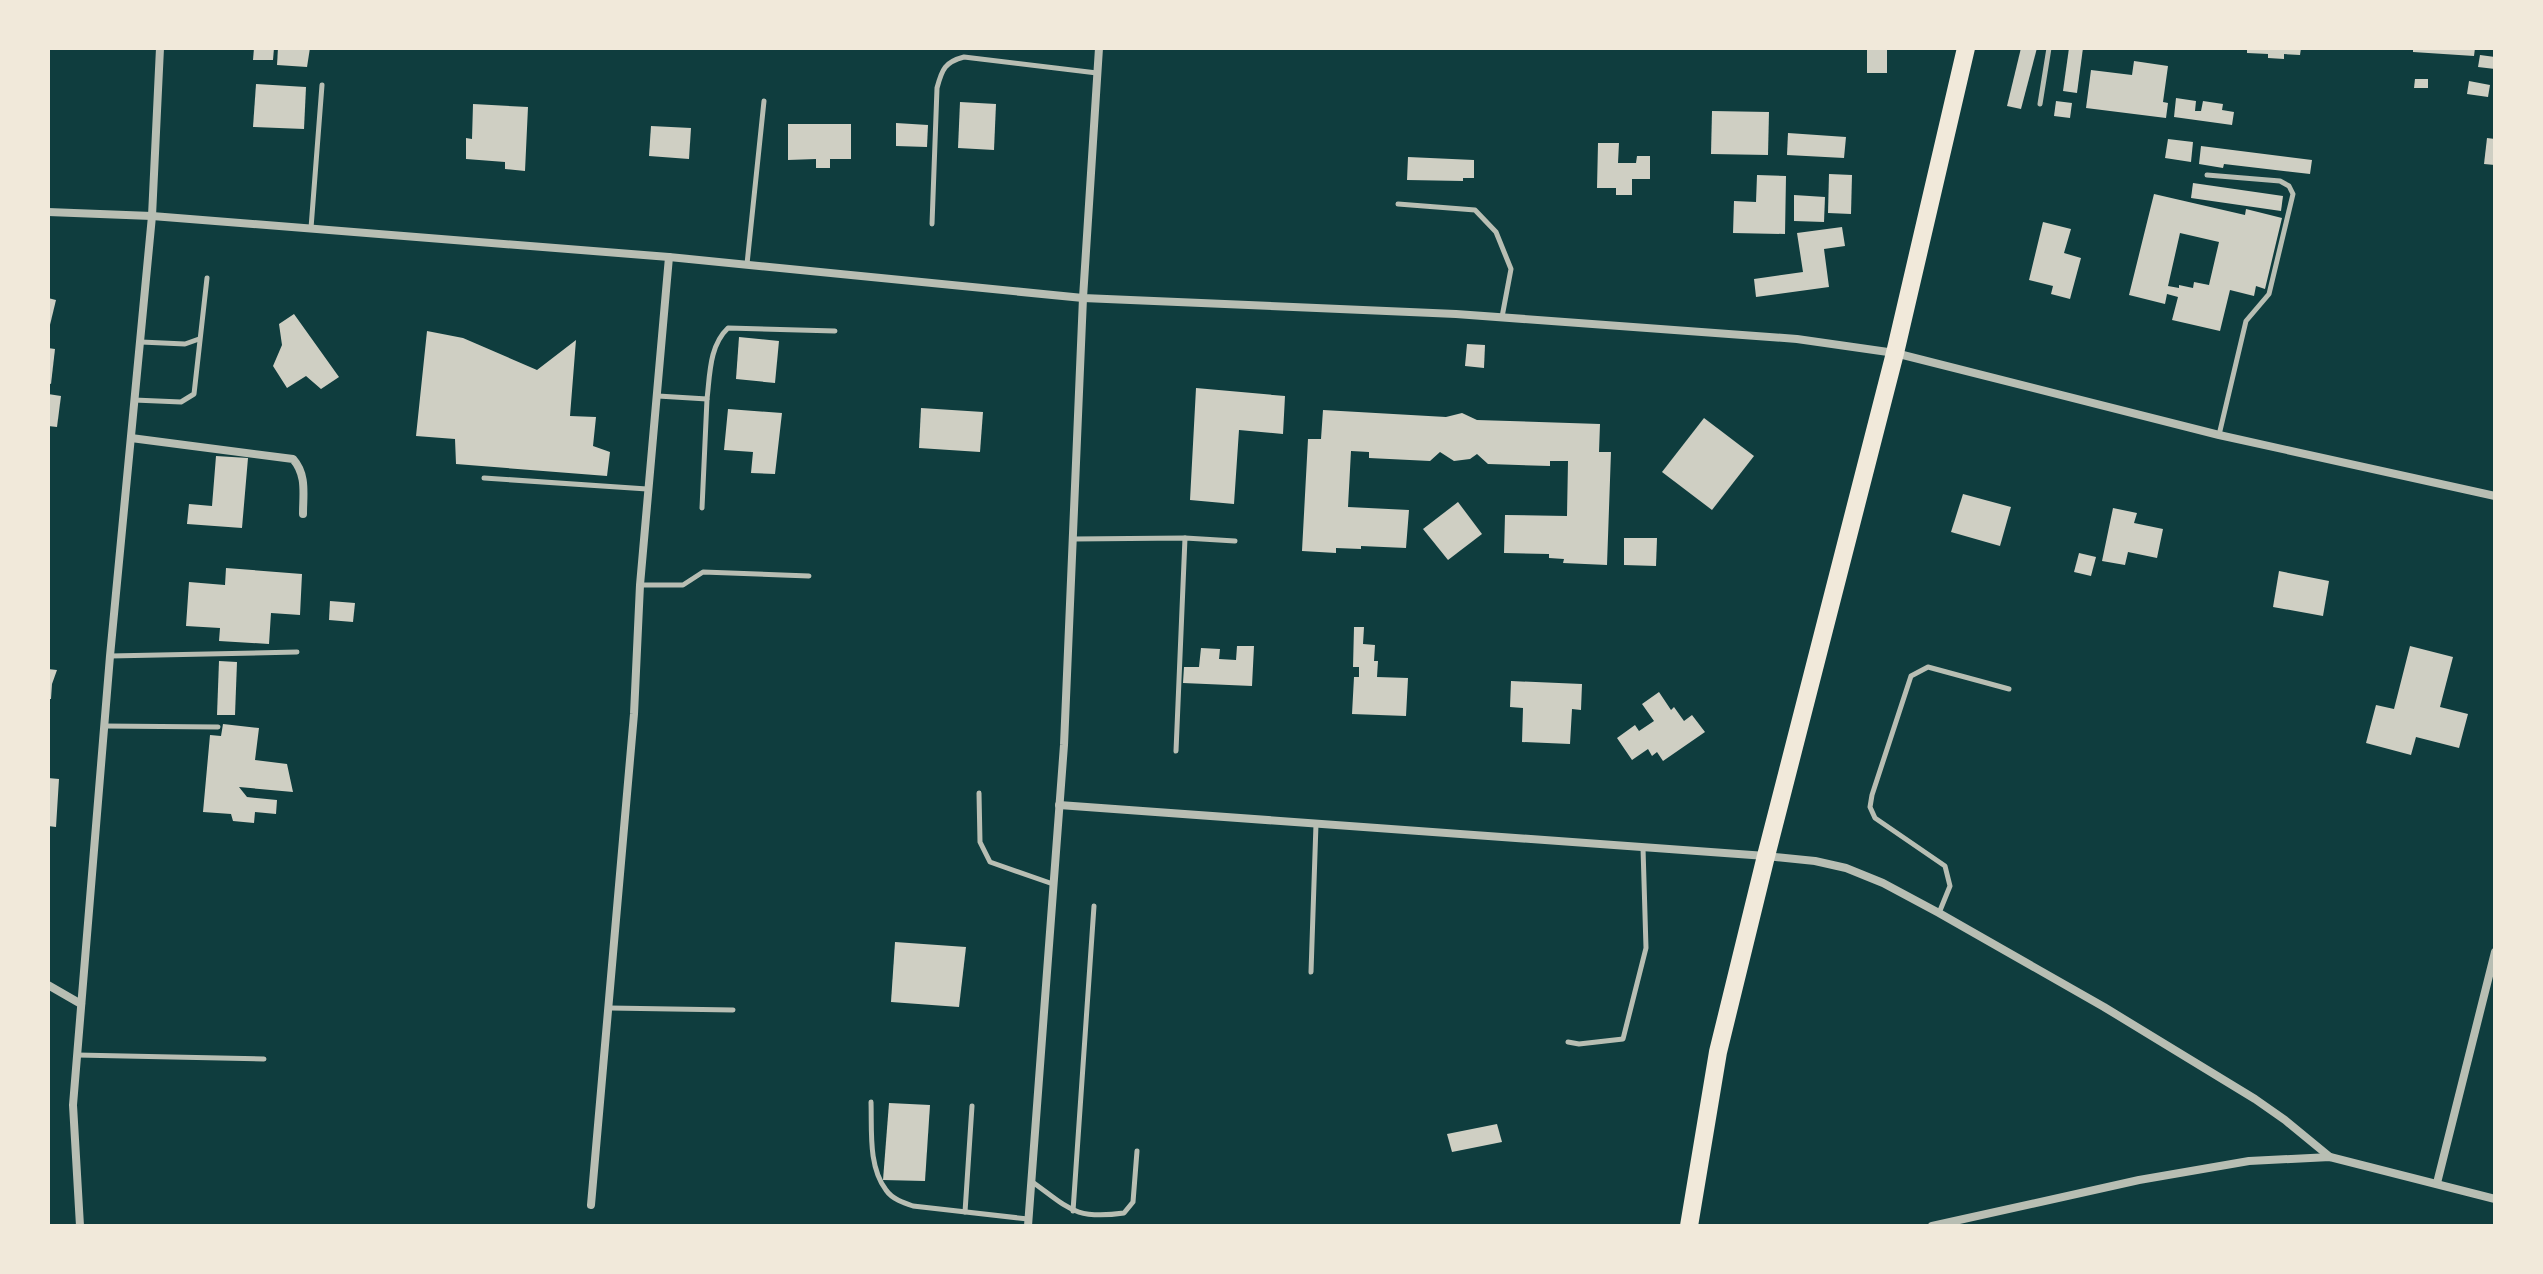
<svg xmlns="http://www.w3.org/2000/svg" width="2543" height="1274" font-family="Mulish,sans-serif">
	<rect width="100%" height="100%" fill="#0f3d3e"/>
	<!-- building -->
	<g fill="#cfcfc3" fill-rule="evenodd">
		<path d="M 254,48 L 274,48 L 273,60 L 253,60 Z"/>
		<path d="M 278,48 L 310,48 L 307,67 L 277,65 Z"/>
		<rect x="1867" y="48" width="20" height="25"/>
		<path d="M 2021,48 L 2037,48 L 2021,109 L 2007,106 Z"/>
		<path d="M 2069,48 L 2083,48 L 2077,93 L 2063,91 Z"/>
		<path d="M 2247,48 L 2301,48 L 2300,55 L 2284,54 L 2284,59 L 2268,58 L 2268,54 L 2247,53 Z"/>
		<path d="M 2413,48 L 2475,48 L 2474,56 L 2413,52 Z"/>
		<path d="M 2480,55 L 2495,57 L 2495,69 L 2478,67 Z"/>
		<path d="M 2134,61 L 2168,66 L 2163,102 L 2168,103 L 2166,118 L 2086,108 L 2091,70 L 2132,75 Z"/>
		<path d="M 2415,79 L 2428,79 L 2428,88 L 2414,88 Z"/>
		<path d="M 2469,81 L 2490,85 L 2488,97 L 2467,94 Z"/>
		<path d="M 256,84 L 306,87 L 304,129 L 253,127 Z"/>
		<path d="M 2176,98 L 2196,101 L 2195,111 L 2201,111 L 2203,101 L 2223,104 L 2222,110 L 2234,112 L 2232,125 L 2174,117 Z"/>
		<path d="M 2056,101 L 2072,103 L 2070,118 L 2054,116 Z"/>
		<path d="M 960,102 L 996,104 L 994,150 L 958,148 Z"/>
		<path d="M 473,104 L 528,107 L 525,171 L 505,169 L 505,162 L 466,159 L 466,138 L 472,139 Z"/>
		<path d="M 1712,111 L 1769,112 L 1768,155 L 1711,154 Z"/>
		<path d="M 896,123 L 928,125 L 927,147 L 896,146 Z"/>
		<path d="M 788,124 L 851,124 L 851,159 L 830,159 L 830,168 L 816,168 L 816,159 L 788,160 Z"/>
		<path d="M 651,126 L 691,128 L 689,159 L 649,156 Z"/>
		<path d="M 1788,133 L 1846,137 L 1844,158 L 1787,155 Z"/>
		<path d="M 2487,138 L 2495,139 L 2495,165 L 2484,164 Z"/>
		<path d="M 2168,139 L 2193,142 L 2191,162 L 2165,158 Z"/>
		<path d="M 1598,143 L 1619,143 L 1618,163 L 1636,163 L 1637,156 L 1650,156 L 1650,179 L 1632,179 L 1632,195 L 1616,195 L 1616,188 L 1597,188 Z"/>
		<path d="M 2201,146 L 2312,160 L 2310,174 L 2224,164 L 2223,168 L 2199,164 Z"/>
		<path d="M 1408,157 L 1474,160 L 1474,178 L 1463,178 L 1463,181 L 1407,180 Z"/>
		<path d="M 1829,174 L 1852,175 L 1851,214 L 1828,213 Z"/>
		<path d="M 1757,175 L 1786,176 L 1785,234 L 1733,233 L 1734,201 L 1756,202 Z"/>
		<path d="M 2193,183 L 2283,196 L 2281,211 L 2191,198 Z"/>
		<path d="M 2154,194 L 2245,215 L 2246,209 L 2282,218 L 2265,289 L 2256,286 L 2254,296 L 2230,290 L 2220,331 L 2172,320 L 2178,297 L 2167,294 L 2165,304 L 2129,295 ZM 2180,233 L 2219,242 L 2209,285 L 2194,282 L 2193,288 L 2179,285 L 2179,288 L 2168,286 Z"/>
		<path d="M 1794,195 L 1825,197 L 1824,222 L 1794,221 Z"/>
		<path d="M 2043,222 L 2071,229 L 2064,253 L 2081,258 L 2070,299 L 2051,294 L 2053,286 L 2029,280 Z"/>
		<path d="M 1842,227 L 1845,246 L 1824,249 L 1829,287 L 1756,297 L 1754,279 L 1803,272 L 1797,233 Z"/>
		<path d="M 48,298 L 56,300 L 49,329 L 48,329 Z"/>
		<path d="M 294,314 L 339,377 L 321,389 L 306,376 L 287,388 L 273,366 L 282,345 L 279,324 Z"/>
		<path d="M 427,331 L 463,338 L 537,370 L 576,340 L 570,416 L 596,417 L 593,446 L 610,452 L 607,476 L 456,464 L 455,439 L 416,436 Z"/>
		<path d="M 739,337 L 779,341 L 775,383 L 736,379 Z"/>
		<path d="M 1467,344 L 1485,345 L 1484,368 L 1465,366 Z"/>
		<path d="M 48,348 L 55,349 L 51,384 L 48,383 Z"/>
		<path d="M 1196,388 L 1285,396 L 1283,434 L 1239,430 L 1234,504 L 1190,500 Z"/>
		<path d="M 48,394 L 61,396 L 57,427 L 48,426 Z"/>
		<path d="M 921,408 L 983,412 L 980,452 L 919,448 Z"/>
		<path d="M 728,409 L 782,413 L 775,474 L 751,473 L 753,452 L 724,450 Z"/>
		<path d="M 1323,410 L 1446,417 L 1462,413 L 1477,420 L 1600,424 L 1599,452 L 1611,452 L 1607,565 L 1563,563 L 1564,559 L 1549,558 L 1549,554 L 1504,553 L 1505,515 L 1567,516 L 1568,461 L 1550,461 L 1550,466 L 1488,464 L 1477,454 L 1470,459 L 1454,461 L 1440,452 L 1430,461 L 1369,458 L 1369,452 L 1351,451 L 1348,507 L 1409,510 L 1406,548 L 1361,546 L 1361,549 L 1336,548 L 1336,553 L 1302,551 L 1308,439 L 1321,439 Z"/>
		<path d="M 1704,418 L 1754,456 L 1712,510 L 1662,472 Z"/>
		<path d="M 216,456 L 248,458 L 242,528 L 187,524 L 189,504 L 212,506 Z"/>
		<path d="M 1963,494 L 2011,507 L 2000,546 L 1951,532 Z"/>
		<path d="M 1458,502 L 1482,534 L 1448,560 L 1423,529 Z"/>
		<path d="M 2113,508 L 2137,513 L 2134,523 L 2163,529 L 2157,558 L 2128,552 L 2125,565 L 2102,561 Z"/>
		<path d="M 1624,538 L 1657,538 L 1656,566 L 1624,565 Z"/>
		<path d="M 2079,553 L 2096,557 L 2091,576 L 2074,572 Z"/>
		<path d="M 226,568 L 302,574 L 300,615 L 271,613 L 269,644 L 219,641 L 220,628 L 186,626 L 189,582 L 225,585 Z"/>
		<path d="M 2279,571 L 2329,581 L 2323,616 L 2273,607 Z"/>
		<path d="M 330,601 L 355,603 L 353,622 L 329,620 Z"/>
		<path d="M 1354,627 L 1364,627 L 1363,644 L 1375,645 L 1374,661 L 1378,661 L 1377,677 L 1408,678 L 1406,716 L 1352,714 L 1354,677 L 1359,677 L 1359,667 L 1353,667 Z"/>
		<path d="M 1237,646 L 1254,646 L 1252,686 L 1183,683 L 1184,667 L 1199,667 L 1201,648 L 1220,649 L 1219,659 L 1236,660 Z"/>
		<path d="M 2410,646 L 2453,657 L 2440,707 L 2468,714 L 2459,748 L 2416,737 L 2411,755 L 2366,743 L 2376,705 L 2394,709 Z"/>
		<path d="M 219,661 L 237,662 L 235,715 L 217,715 Z"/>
		<path d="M 48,669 L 57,670 L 52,684 L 51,699 L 48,699 Z"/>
		<path d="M 1511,681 L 1582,684 L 1581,710 L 1572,709 L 1570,744 L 1522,742 L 1523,708 L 1510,707 Z"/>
		<path d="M 1659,692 L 1671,710 L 1674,707 L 1684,721 L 1692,715 L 1705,732 L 1663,761 L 1657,752 L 1652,756 L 1648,749 L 1632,760 L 1617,738 L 1635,725 L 1639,731 L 1654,721 L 1642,704 Z"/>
		<path d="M 223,724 L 259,728 L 255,760 L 287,764 L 293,792 L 239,787 L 247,797 L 277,800 L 276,814 L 255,812 L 254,823 L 233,821 L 231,814 L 203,812 L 210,735 L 221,736 Z"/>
		<path d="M 48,778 L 59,779 L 56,827 L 48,826 Z"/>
		<path d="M 895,942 L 966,947 L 959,1007 L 891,1002 Z"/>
		<path d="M 889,1103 L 930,1105 L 925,1181 L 883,1180 Z"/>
		<path d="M 1497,1124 L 1502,1142 L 1452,1152 L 1447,1134 Z"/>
	</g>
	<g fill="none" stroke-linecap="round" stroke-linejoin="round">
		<!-- service -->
		<g stroke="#b8beb3" stroke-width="5">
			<path d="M 2040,104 L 2049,48"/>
			<path d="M 2207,175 L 2280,181 L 2289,186 L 2293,194 L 2269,294 L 2246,321 L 2219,435"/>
			<path d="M 1398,204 L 1475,210 L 1496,232 L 1511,269 L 1502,317"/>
			<path d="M 932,224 L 937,88 C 942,69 945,62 964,57 L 1097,73"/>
			<path d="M 311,228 L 322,85"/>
			<path d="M 747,264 L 764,101"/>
			<path d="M 141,342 L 185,344 L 199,339"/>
			<path d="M 658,396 L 707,399 C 710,375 709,346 728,328 L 835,331"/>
			<path d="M 134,400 L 181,402 L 194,394 L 207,278"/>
			<path d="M 484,478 L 647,489"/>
			<path d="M 702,508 L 707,399"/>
			<path d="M 1074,539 L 1185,538 L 1235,541"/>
			<path d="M 641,585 L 683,585 L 703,572 L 809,576"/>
			<path d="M 110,656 L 297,652"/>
			<path d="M 104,726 L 218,727"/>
			<path d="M 1176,751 L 1185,538"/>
			<path d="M 979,793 L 980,842 L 990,862 L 1053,884"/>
			<path d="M 1939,913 L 1950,886 L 1945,866 L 1875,818 L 1870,807 L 1872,795 L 1911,676 L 1928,667 L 2009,689"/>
			<path d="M 1311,972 L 1316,824"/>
			<path d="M 610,1008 L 733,1010"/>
			<path d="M 1568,1042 L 1579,1044 L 1623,1039 L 1646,948 L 1643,848"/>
			<path d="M 77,1055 L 264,1059"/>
			<path d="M 871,1102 C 872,1130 868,1166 886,1190 C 892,1199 904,1203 913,1206 L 1028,1219"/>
			<path d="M 1031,1181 C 1069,1208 1074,1220 1124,1213 L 1133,1202 L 1137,1151"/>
			<path d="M 1073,1211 L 1094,906"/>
			<path d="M 965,1212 L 972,1106"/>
		</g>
		<!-- minor -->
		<g stroke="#b8beb3" stroke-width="8">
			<path d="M 48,212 L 152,216 L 669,257 L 1083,298 L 1456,314 L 1797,339 L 1895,353 L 2219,435 L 2495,496"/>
			<path d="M 131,438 L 293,459 C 307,475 303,494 303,514"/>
			<path d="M 1059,805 L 1766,856 L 1815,861 L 1846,868 L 1883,883 L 1939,913 L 2104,1007 L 2255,1099 L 2285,1120 L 2330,1157"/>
			<path d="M 48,985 L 81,1004"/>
			<path d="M 2437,1183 L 2495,952"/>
			<path d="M 591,1205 L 634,714 L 640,585 L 669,257"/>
			<path d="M 80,1226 L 73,1105 L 110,656 L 152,216 L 160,48"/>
			<path d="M 1028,1226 L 1064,745 L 1083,298 L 1099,48"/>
			<path d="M 1932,1226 L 2139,1180 L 2249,1161 L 2330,1157 L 2495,1199"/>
		</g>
		<!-- trunk -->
		<path stroke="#f1e9da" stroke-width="18" d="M 1689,1226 L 1718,1052 L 1766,856 L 1895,353 L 1966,48"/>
	</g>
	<!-- border -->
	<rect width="2543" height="1274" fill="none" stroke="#f1e9da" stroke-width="100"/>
</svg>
